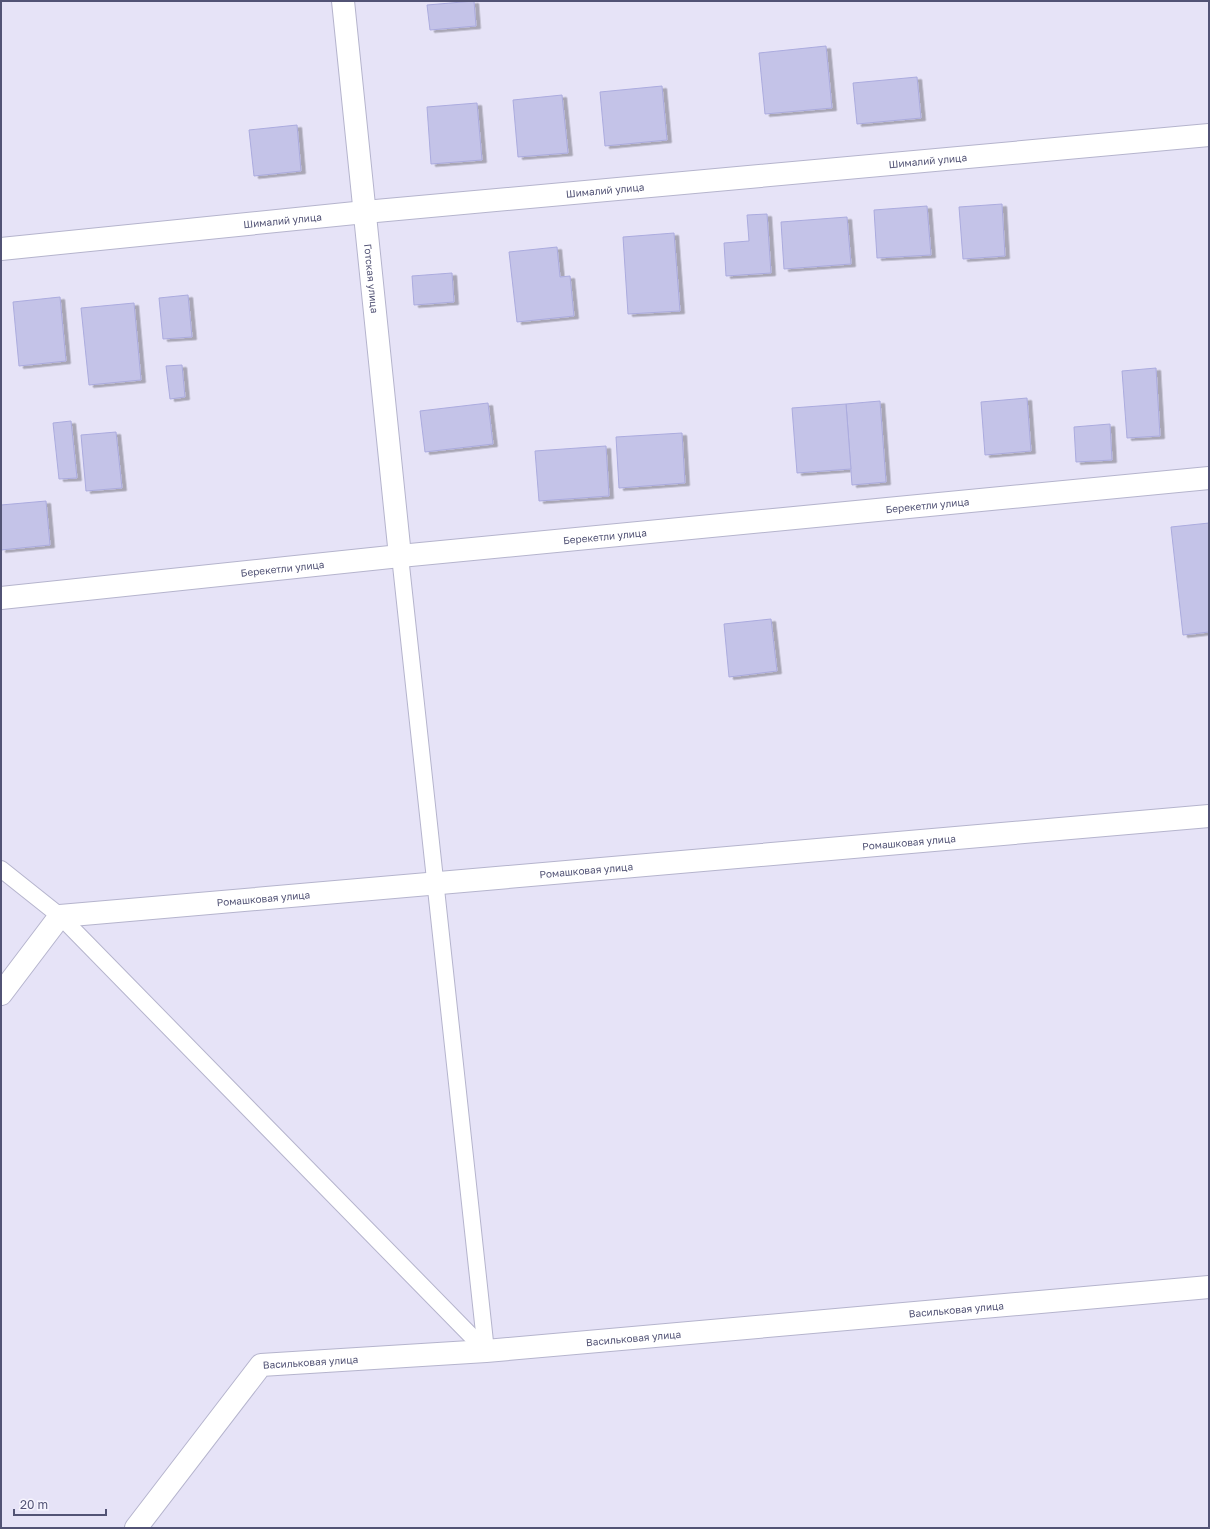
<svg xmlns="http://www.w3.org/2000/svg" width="1210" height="1529" font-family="'Golos Text',sans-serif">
	<defs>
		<filter id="shadow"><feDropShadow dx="4.5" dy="2.5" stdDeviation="0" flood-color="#0004"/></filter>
	</defs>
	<rect width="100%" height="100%" fill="#f1eefb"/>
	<!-- residential -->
	<rect fill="#e6e3f7" x="1" y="1" width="1208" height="1527"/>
	<!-- building -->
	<g fill="#c4c3e8" stroke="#ababde" filter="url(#shadow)">
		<path d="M 474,1 L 476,26 L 430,30 L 427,5 Z"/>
		<path d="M 826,46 L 832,108 L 765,114 L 759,53 Z"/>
		<path d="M 917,77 L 921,118 L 857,124 L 853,83 Z"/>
		<path d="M 662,86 L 667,140 L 605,146 L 600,92 Z"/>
		<path d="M 562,95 L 568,153 L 518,157 L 513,100 Z"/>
		<path d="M 477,103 L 482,160 L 431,164 L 427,107 Z"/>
		<path d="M 297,125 L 301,171 L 254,176 L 249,130 Z"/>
		<path d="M 1002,204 L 1005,256 L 963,259 L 959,207 Z"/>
		<path d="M 927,206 L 931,255 L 877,258 L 874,210 Z"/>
		<path d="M 767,214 L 771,273 L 726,276 L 724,243 L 749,241 L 747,215 Z"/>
		<path d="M 847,217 L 851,264 L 784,269 L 781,222 Z"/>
		<path d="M 674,233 L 680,311 L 628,314 L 623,237 Z"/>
		<path d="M 557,247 L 560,277 L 570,276 L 574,316 L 517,322 L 509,252 Z"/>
		<path d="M 452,273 L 454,302 L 414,305 L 412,276 Z"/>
		<path d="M 188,295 L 192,337 L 163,339 L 159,298 Z"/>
		<path d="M 60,297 L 66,361 L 19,366 L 13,302 Z"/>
		<path d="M 134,303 L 141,380 L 89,385 L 81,308 Z"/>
		<path d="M 182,365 L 185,397 L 170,399 L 166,366 Z"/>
		<path d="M 1156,368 L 1160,436 L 1127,438 L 1122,371 Z"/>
		<path d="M 1027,398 L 1031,451 L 985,455 L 981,402 Z"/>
		<path d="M 880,401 L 886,482 L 852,485 L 846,404 Z"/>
		<path d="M 488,403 L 493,444 L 425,452 L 420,411 Z"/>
		<path d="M 846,404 L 851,469 L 797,473 L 792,408 Z"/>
		<path d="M 71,421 L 77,478 L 59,479 L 53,423 Z"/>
		<path d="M 1110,424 L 1112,460 L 1076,462 L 1074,427 Z"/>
		<path d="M 116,432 L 122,488 L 86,491 L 81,435 Z"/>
		<path d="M 682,433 L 685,483 L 619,488 L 616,437 Z"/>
		<path d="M 606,446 L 609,496 L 539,501 L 535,451 Z"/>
		<path d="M 46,501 L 50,545 L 1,550 L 1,505 Z"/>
		<path d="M 1209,523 L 1209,632 L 1183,635 L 1171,527 Z"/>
		<path d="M 771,619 L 777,671 L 729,677 L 724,624 Z"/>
	</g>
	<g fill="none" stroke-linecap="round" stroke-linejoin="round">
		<defs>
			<g id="service">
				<path d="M 400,556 L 486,1351"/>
				<path d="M 1,869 L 60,916 L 486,1351"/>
			</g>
			<g id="minor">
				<path id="s1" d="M 343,1 L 400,556"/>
				<path id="s2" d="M 1,249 L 365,212 L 1209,135"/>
				<path id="s3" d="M 1,598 L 400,556 L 1209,478"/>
				<path id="s4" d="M 1,994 L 60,916 L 1209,816"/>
				<path id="s5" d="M 136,1528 L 261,1365 L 486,1351 L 1209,1287"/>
			</g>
		</defs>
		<!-- service casing -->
		<use href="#service" stroke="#b5b4cd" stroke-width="18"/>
		<!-- minor casing -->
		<use href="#minor" stroke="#b5b4cd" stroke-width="24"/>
		<!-- service -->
		<use href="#service" stroke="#fff" stroke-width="16"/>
		<!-- minor -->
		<use href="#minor" stroke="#fff" stroke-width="22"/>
	</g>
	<g text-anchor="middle" stroke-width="3" stroke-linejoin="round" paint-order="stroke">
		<!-- street labels -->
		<g font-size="10" fill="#525375" stroke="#f6f4fe">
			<text dy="4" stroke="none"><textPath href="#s2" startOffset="931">Шималий улица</textPath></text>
			<text dy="4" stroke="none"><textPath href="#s2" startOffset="607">Шималий улица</textPath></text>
			<text dy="4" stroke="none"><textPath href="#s2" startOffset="283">Шималий улица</textPath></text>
			<text dy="4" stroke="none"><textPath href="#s1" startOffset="279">Готская улица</textPath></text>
			<text dy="4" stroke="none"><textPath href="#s3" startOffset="931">Берекетли улица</textPath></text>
			<text dy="4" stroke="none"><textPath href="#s3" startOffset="607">Берекетли улица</textPath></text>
			<text dy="4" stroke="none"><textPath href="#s3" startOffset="283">Берекетли улица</textPath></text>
			<text dy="4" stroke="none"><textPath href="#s4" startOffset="950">Ромашковая улица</textPath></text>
			<text dy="4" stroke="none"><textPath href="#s4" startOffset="626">Ромашковая улица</textPath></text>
			<text dy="4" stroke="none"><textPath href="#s4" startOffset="302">Ромашковая улица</textPath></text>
			<text dy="4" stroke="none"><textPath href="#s5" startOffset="903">Васильковая улица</textPath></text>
			<text dy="4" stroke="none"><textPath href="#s5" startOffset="579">Васильковая улица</textPath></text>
			<text dy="4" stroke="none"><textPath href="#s5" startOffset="255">Васильковая улица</textPath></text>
		</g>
	</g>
	<!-- border -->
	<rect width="1210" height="1529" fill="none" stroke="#525375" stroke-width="4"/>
	<!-- scale -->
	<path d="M14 1509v6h92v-6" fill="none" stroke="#525375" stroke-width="2"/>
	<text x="20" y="1509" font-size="12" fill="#525375" stroke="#f6f4fe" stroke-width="3" paint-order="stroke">20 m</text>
</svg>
